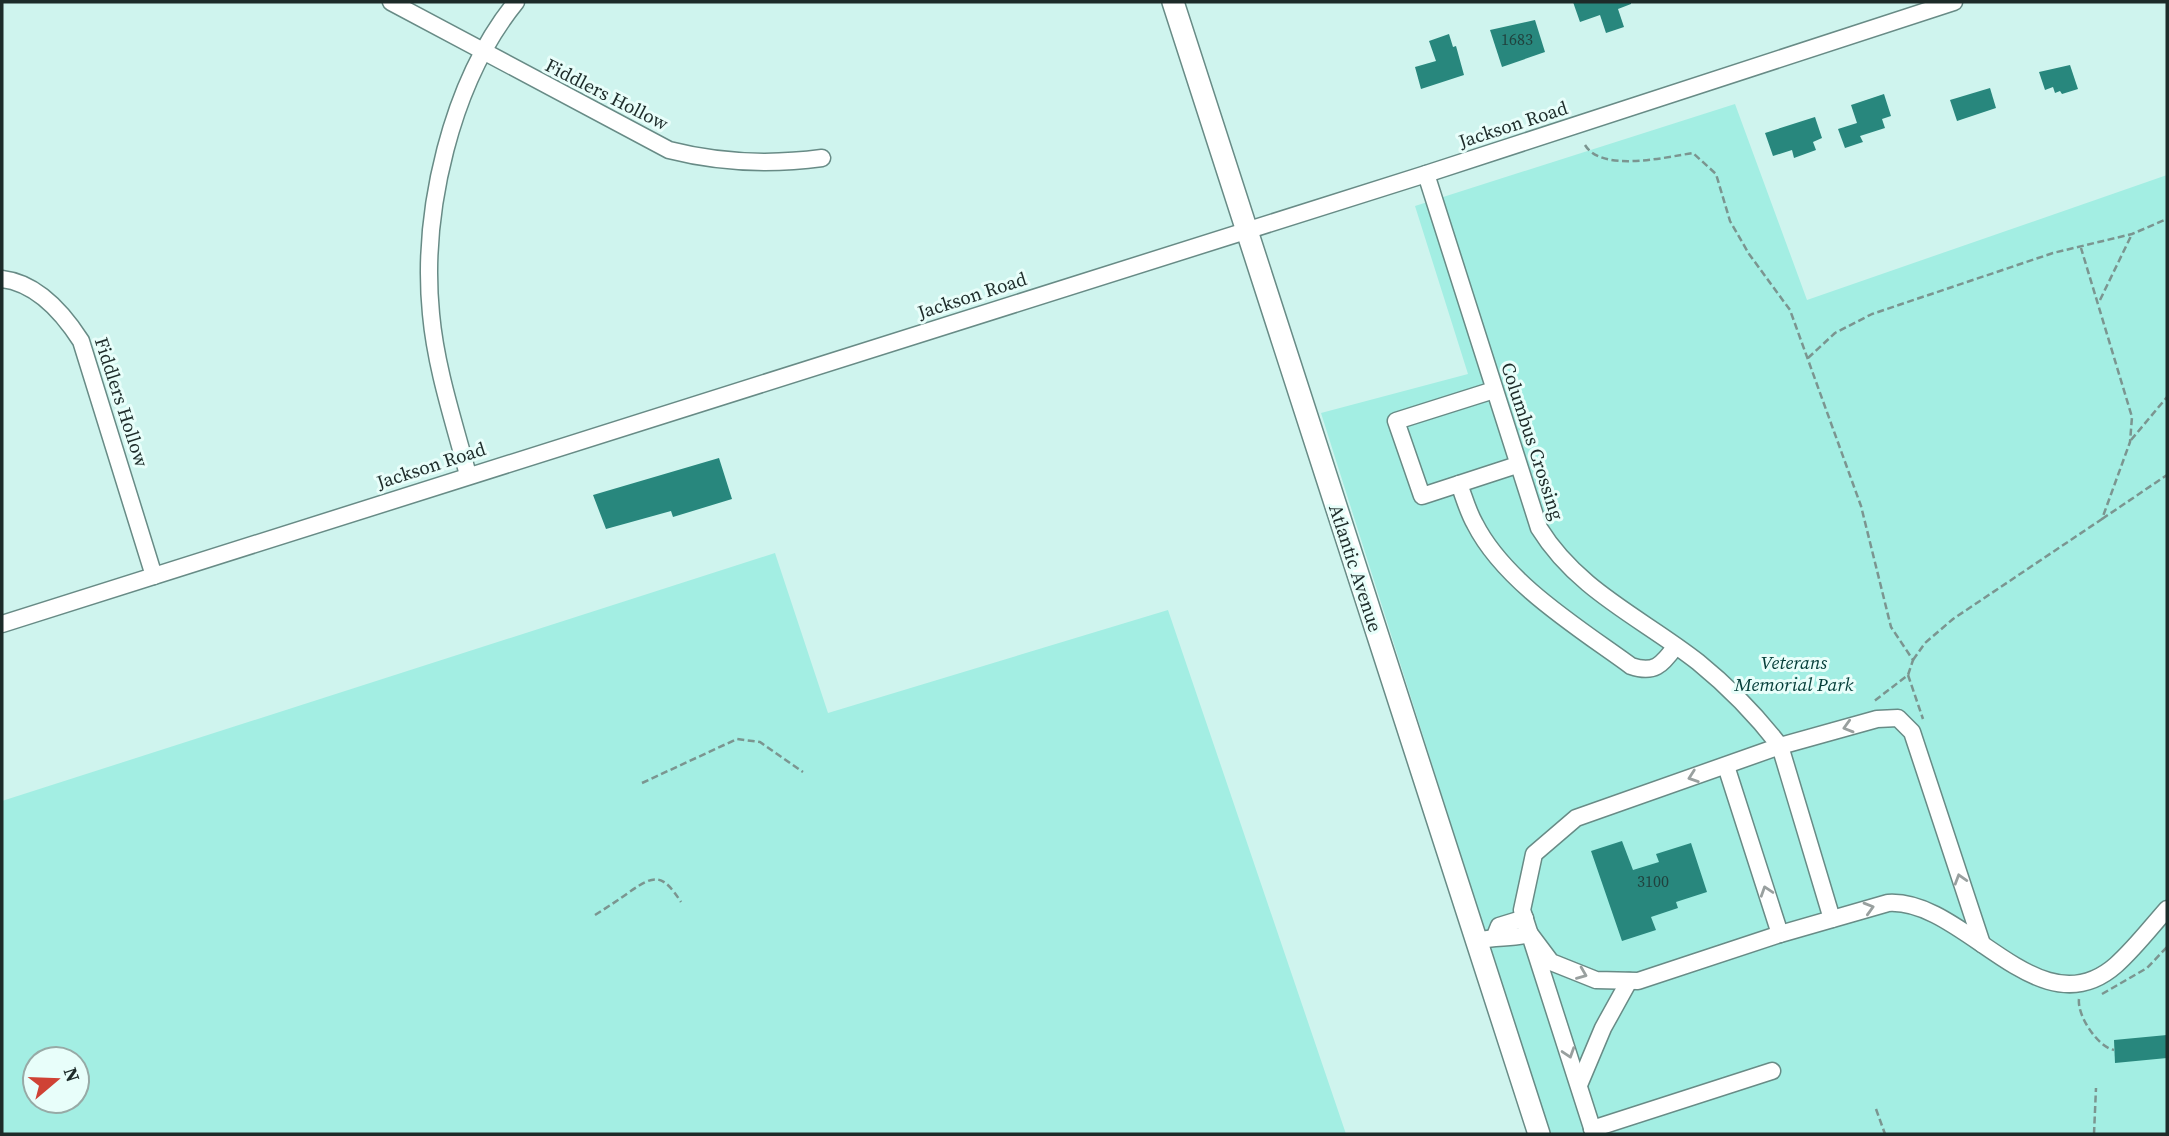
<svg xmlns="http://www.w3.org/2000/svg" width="2169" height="1136" font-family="'Source Serif 4',serif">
	<rect width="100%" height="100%" fill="#cff4ee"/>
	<!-- green -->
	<g fill="#a3eee3" fill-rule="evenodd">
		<path d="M 1735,104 L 1807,300 L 2167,175 L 2167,1134 L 1549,1134 L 1321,413 L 1468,374 L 1415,206 Z"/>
		<path d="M 775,553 L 828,713 L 1168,610 L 1346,1134 L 2,1134 L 2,801 ZM 35,1059 L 77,1059 L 77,1101 L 35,1101 Z"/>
	</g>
	<!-- building -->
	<g fill="#28877d">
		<path d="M 1573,2 L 1631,2 L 1631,4 L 1618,9 L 1624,27 L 1606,33 L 1600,15 L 1580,22 Z"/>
		<path d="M 1535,20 L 1545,52 L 1502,67 L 1490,30 Z"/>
		<path d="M 1449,34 L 1453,47 L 1456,46 L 1464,75 L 1421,89 L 1415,67 L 1436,61 L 1429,41 Z"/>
		<path d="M 2070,65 L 2078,89 L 2062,94 L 2060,91 L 2055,93 L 2053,87 L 2045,90 L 2039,72 Z"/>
		<path d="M 1990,88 L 1996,108 L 1957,121 L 1950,100 Z"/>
		<path d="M 1884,94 L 1891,116 L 1882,119 L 1885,128 L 1860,136 L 1863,142 L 1845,148 L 1838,129 L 1857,123 L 1851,105 Z"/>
		<path d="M 1815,117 L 1822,138 L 1813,142 L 1816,150 L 1794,158 L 1792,150 L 1773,156 L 1765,133 Z"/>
		<path d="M 719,458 L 732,499 L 673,517 L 671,511 L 606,529 L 593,495 Z"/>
		<path d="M 1622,841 L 1633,870 L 1659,862 L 1656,854 L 1691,843 L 1707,892 L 1676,902 L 1678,908 L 1651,917 L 1656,930 L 1622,941 L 1591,851 Z"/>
		<path d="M 2167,1035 L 2167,1058 L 2115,1063 L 2114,1040 Z"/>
	</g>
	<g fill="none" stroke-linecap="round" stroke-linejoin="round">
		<defs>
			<g id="minor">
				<path d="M 391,2 L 669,150 C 720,163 770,165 822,158"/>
				<path d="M 1426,174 L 1539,528 C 1578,591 1642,618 1698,662 C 1730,688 1756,715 1780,746 L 1832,919"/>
				<path d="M 2,279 C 37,283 63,313 81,341 L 154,576"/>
				<path d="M 1494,390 L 1396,421 L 1422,496 L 1517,465"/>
				<path d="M 468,475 C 454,422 436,369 431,314 C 421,212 451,82 516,2"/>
				<path d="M 1459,484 C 1464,497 1468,512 1475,524 C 1505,583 1579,628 1631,666 C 1654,674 1662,665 1675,647"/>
				<path d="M 2,624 L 1426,174 L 1954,2"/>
				<path d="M 1780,934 L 1888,903 C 1965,898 2039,1033 2116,965 C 2135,948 2151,927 2167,909"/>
				<path d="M 1495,936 L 1499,926 L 1525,918"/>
				<path d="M 1477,941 C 1495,936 1511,939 1530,934 L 1551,962 L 1596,980 L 1638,981 L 1780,934 L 1726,766"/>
				<path d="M 1579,1085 L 1603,1028 L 1629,981"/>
				<path d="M 1592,1129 L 1772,1071"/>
				<path d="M 1594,1134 L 1522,910 L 1534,854 L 1576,818 L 1780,746 L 1877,719 L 1898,718 L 1912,732 L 1982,944"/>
			</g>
			<path id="major" d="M 1173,2 L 1539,1134"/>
		</defs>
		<!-- minor casing -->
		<use href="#minor" stroke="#688b86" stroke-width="19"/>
		<!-- major casing -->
		<use href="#major" stroke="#688b86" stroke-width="24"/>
		<!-- path -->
		<g stroke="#7b9590" stroke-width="2.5" stroke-dasharray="7 3.5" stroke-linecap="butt">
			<path d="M 1585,145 C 1602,173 1666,157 1693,153 L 1716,174 L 1730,221 L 1749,254 L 1790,310 L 1861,506 L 1891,627 L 1913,660 L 1908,675 L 1873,702"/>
			<path d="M 2100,300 L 2132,234"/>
			<path d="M 1808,358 L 1835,333 L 1872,314 L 2053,253 L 2132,234 L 2167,219"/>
			<path d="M 2131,440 L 2167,397"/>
			<path d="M 2102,519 L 2167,475"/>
			<path d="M 1913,660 L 1925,643 L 1953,619 L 2102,519 L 2130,442 L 2132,417 L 2081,248"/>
			<path d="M 1908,675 L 1923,719"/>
			<path d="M 642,783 L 737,739 L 760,742 L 803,772"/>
			<path d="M 595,915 C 606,908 617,901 628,893 C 655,874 662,873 681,902"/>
			<path d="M 2102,994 L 2147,968 L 2167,947"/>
			<path d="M 2079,999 C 2077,1016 2098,1047 2114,1050"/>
			<path d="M 1876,1109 L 1885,1134"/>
			<path d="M 2094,1134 L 2096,1088"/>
		</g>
		<!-- minor -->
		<use href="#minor" stroke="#fff" stroke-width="16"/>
		<!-- major -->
		<use href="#major" stroke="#fff" stroke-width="21"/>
	</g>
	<!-- one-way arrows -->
	<defs><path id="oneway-chevron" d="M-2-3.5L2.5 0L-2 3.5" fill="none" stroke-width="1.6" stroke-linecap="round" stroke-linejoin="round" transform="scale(1.75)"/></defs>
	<g stroke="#99a09f">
		<use href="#oneway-chevron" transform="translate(1848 727) rotate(164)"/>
		<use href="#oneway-chevron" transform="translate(1693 777) rotate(161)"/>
		<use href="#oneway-chevron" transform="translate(1960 879) rotate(-107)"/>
		<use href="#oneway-chevron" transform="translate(1766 891) rotate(-108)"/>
		<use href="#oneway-chevron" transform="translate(1869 908) rotate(-16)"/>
		<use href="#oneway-chevron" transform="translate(1582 974) rotate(22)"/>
		<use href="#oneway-chevron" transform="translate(1569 1053) rotate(72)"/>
	</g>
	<g text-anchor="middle" stroke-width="6" stroke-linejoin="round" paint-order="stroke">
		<!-- number labels -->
		<g font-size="16" fill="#20423e">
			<text x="1517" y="45">1683</text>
			<text x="1653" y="887">3100</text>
		</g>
		<!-- street labels -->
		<g font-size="19" fill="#1d2b29" stroke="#e8fefa">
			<text transform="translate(607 94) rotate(27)" y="7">Fiddlers Hollow</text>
			<text transform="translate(1513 124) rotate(-18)" y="7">Jackson Road</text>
			<text transform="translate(972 295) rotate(-18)" y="7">Jackson Road</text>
			<text transform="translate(122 402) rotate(72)" y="7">Fiddlers Hollow</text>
			<text transform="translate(1533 441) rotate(72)" y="7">Columbus Crossing</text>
			<text transform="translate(431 465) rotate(-18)" y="7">Jackson Road</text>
			<text transform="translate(1356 568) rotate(72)" y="7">Atlantic Avenue</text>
		</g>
		<!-- park labels -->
		<g font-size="19" font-style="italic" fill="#033d38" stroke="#e8fefa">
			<text x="1794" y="669">Veterans<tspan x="1794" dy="22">Memorial Park</tspan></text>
		</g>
	</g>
	<!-- border -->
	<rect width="2169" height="1136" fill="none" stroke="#1d2b29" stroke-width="7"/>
	<!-- north arrow -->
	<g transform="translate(56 1080) rotate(71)"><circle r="33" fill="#e8fefa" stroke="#97aaa6" stroke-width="2"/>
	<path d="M0-5L12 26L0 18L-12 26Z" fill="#cf4235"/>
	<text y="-10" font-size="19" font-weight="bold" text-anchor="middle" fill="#1d2b29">N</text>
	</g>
</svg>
